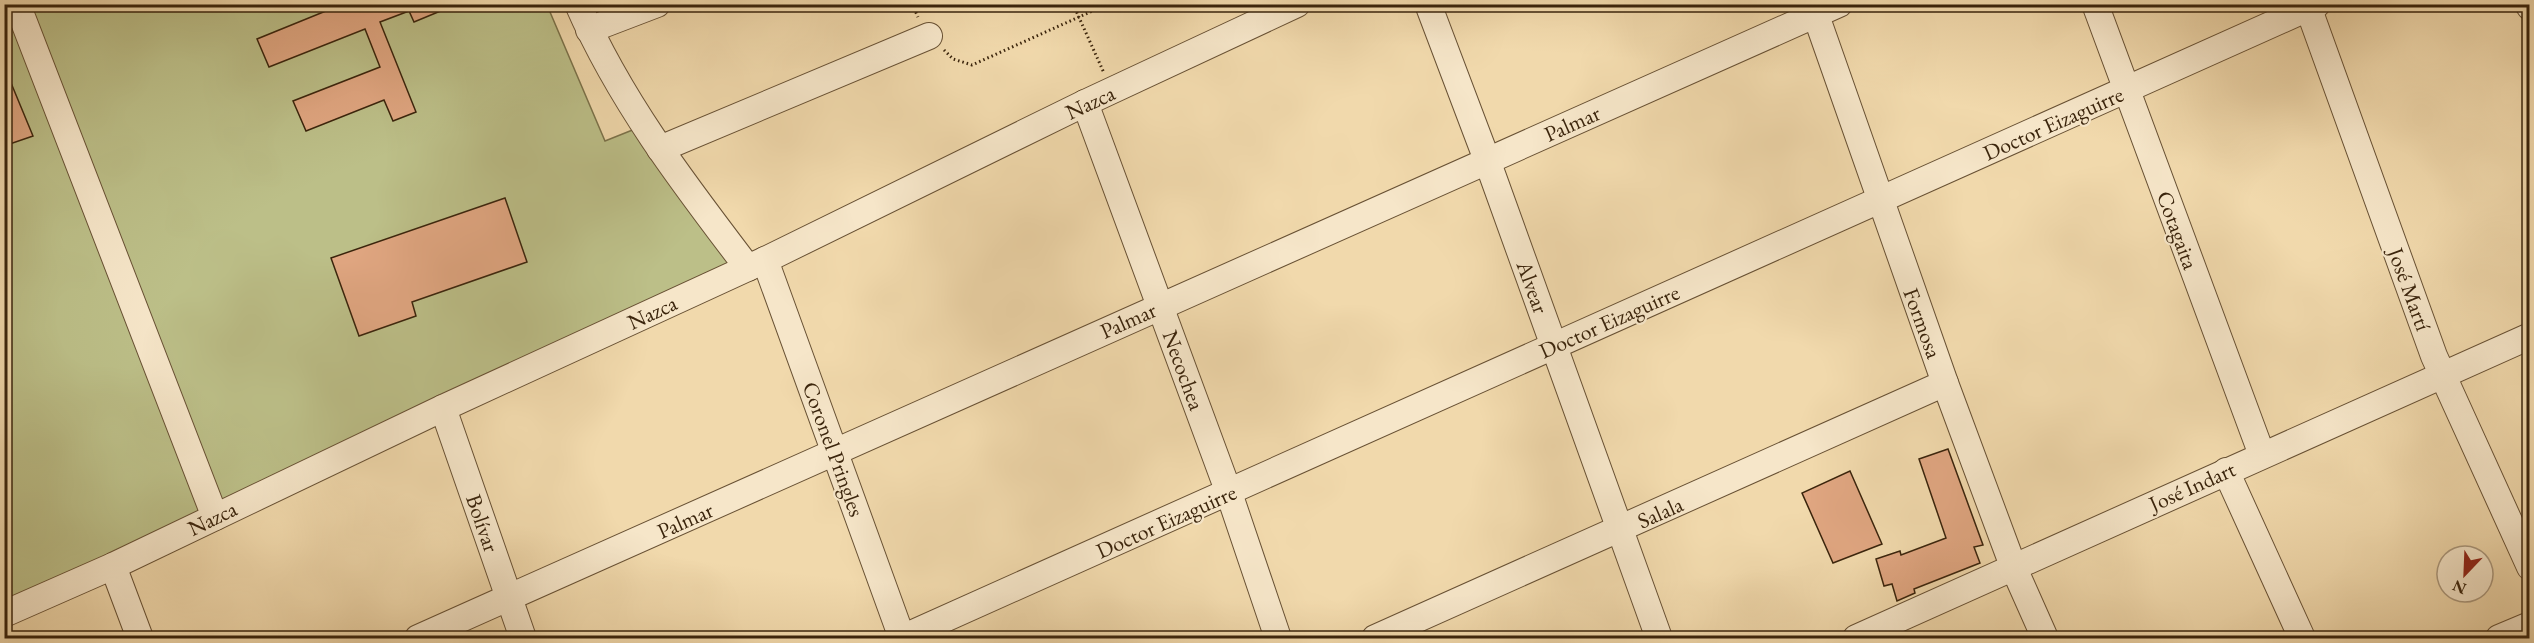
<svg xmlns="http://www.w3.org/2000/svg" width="2534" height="643" font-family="'EB Garamond',serif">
	<rect width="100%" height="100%" fill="#f1d9ac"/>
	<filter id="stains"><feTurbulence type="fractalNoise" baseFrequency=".00333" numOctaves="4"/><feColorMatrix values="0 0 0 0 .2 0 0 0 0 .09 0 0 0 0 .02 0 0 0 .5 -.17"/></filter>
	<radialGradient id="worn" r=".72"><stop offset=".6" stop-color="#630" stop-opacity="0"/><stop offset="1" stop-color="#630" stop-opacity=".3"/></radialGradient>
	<!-- green -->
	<path fill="#bcbf88" stroke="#7b724a" stroke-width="1.5" d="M 4,5 L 547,5 L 605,141 L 635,129 L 679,197 L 735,265 L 5,607 Z"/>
	<!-- building -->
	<g fill="#e0a681" stroke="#3a240c" stroke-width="1.5">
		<path d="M 343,4 L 455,5 L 414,22 L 409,11 L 380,22 L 416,112 L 393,121 L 384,100 L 306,131 L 293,101 L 380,67 L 365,29 L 269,67 L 257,39 Z"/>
		<path d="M 4,66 L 33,136 L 4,146 Z"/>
		<path d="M 505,198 L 527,262 L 412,302 L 416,316 L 359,336 L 331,258 Z"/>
		<path d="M 1948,449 L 1983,545 L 1974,547 L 1980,563 L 1914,589 L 1915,593 L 1897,601 L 1892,584 L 1884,586 L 1876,559 L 1900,551 L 1901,555 L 1946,538 L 1919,459 Z"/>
		<path d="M 1850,471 L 1882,544 L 1833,563 L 1802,493 Z"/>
	</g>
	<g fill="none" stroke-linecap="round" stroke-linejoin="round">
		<defs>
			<g id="minor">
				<path d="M 17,4 L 215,517"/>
				<path d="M 578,4 C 620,101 684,184 748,268"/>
				<path d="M 1428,4 L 1487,160 L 1659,638"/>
				<path d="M 1812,4 L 1945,383 L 2013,566 L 2045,638"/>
				<path d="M 2095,4 L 2262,455"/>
				<path d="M 2307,4 L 2434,356 L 2530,567"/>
				<path d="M 2528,4 L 2530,7"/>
				<path d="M 589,30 L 657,4"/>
				<path d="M 1085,103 L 1229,493 L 1278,638"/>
				<path d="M 660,149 L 929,36"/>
				<path d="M 765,260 L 902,638"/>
				<path d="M 443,408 L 523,638"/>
				<path d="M 2226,471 L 2302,638"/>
				<path d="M 113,566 L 140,638"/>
				<path d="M 4,614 L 113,566 L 443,408 L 765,260 L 1085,103 L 1297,4"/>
				<path d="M 418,638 L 1839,4"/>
				<path d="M 902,638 L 2317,4"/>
				<path d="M 1375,638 L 1945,383"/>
				<path d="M 1856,638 L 2530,336"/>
				<path d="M 2499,638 L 2530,625"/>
			</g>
		</defs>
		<!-- minor casing -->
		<use href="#minor" stroke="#685134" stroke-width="28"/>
		<!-- path -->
		<g stroke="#3a240c" stroke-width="3" stroke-dasharray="1.5 3" stroke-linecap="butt">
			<path d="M 912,4 L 918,17"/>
			<path d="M 1073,4 L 1104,73"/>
			<path d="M 944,50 L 953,59 L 972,65 L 1108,4"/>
		</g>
		<!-- minor -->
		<use href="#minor" stroke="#f6e6c9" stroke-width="26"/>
	</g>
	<g text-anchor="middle" stroke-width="4.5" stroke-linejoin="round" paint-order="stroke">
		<!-- street labels -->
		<g font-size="22" fill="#3a240c" stroke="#f6e6c9">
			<text transform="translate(1090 102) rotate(-25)" y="8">Nazca</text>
			<text transform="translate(1572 123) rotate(-24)" y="8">Palmar</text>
			<text transform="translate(2053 123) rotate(-24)" y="8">Doctor Eizaguirre</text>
			<text transform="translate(2178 230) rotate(70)" y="8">Cotagaita</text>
			<text transform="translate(1533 287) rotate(70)" y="8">Alvear</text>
			<text transform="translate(2410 289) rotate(70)" y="8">José Martí</text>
			<text transform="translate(652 312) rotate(-25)" y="8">Nazca</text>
			<text transform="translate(1128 320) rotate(-24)" y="8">Palmar</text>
			<text transform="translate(1609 321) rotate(-24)" y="8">Doctor Eizaguirre</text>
			<text transform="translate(1923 323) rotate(70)" y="8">Formosa</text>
			<text transform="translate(1184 370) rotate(70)" y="8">Necochea</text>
			<text transform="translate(834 449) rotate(70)" y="8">Coronel Pringles</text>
			<text transform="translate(2192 486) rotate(-24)" y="8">José Indart</text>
			<text transform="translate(1660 512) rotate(-24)" y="8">Salala</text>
			<text transform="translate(212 518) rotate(-26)" y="8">Nazca</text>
			<text transform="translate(685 520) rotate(-24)" y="8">Palmar</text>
			<text transform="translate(1166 521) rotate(-24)" y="8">Doctor Eizaguirre</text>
			<text transform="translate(483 523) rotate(71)" y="8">Bolívar</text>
		</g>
	</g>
	<!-- margin -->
	<rect width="2534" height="643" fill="none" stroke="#f1d9ac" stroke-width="24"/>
	<rect x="6" y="6" width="2522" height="631" fill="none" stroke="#3a240c" stroke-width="3"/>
	<rect x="12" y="12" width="2510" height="619" fill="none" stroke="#3a240c" stroke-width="1.5"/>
	<!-- north arrow -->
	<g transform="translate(2465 574) rotate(203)"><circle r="28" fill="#f6e6c9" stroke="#ab987d" stroke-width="1.5"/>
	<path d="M0-4.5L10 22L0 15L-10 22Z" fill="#8f2418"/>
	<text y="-9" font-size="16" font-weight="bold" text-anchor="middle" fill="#3a240c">N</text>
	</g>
	<rect width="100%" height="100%" filter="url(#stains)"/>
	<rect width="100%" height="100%" fill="url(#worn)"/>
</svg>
